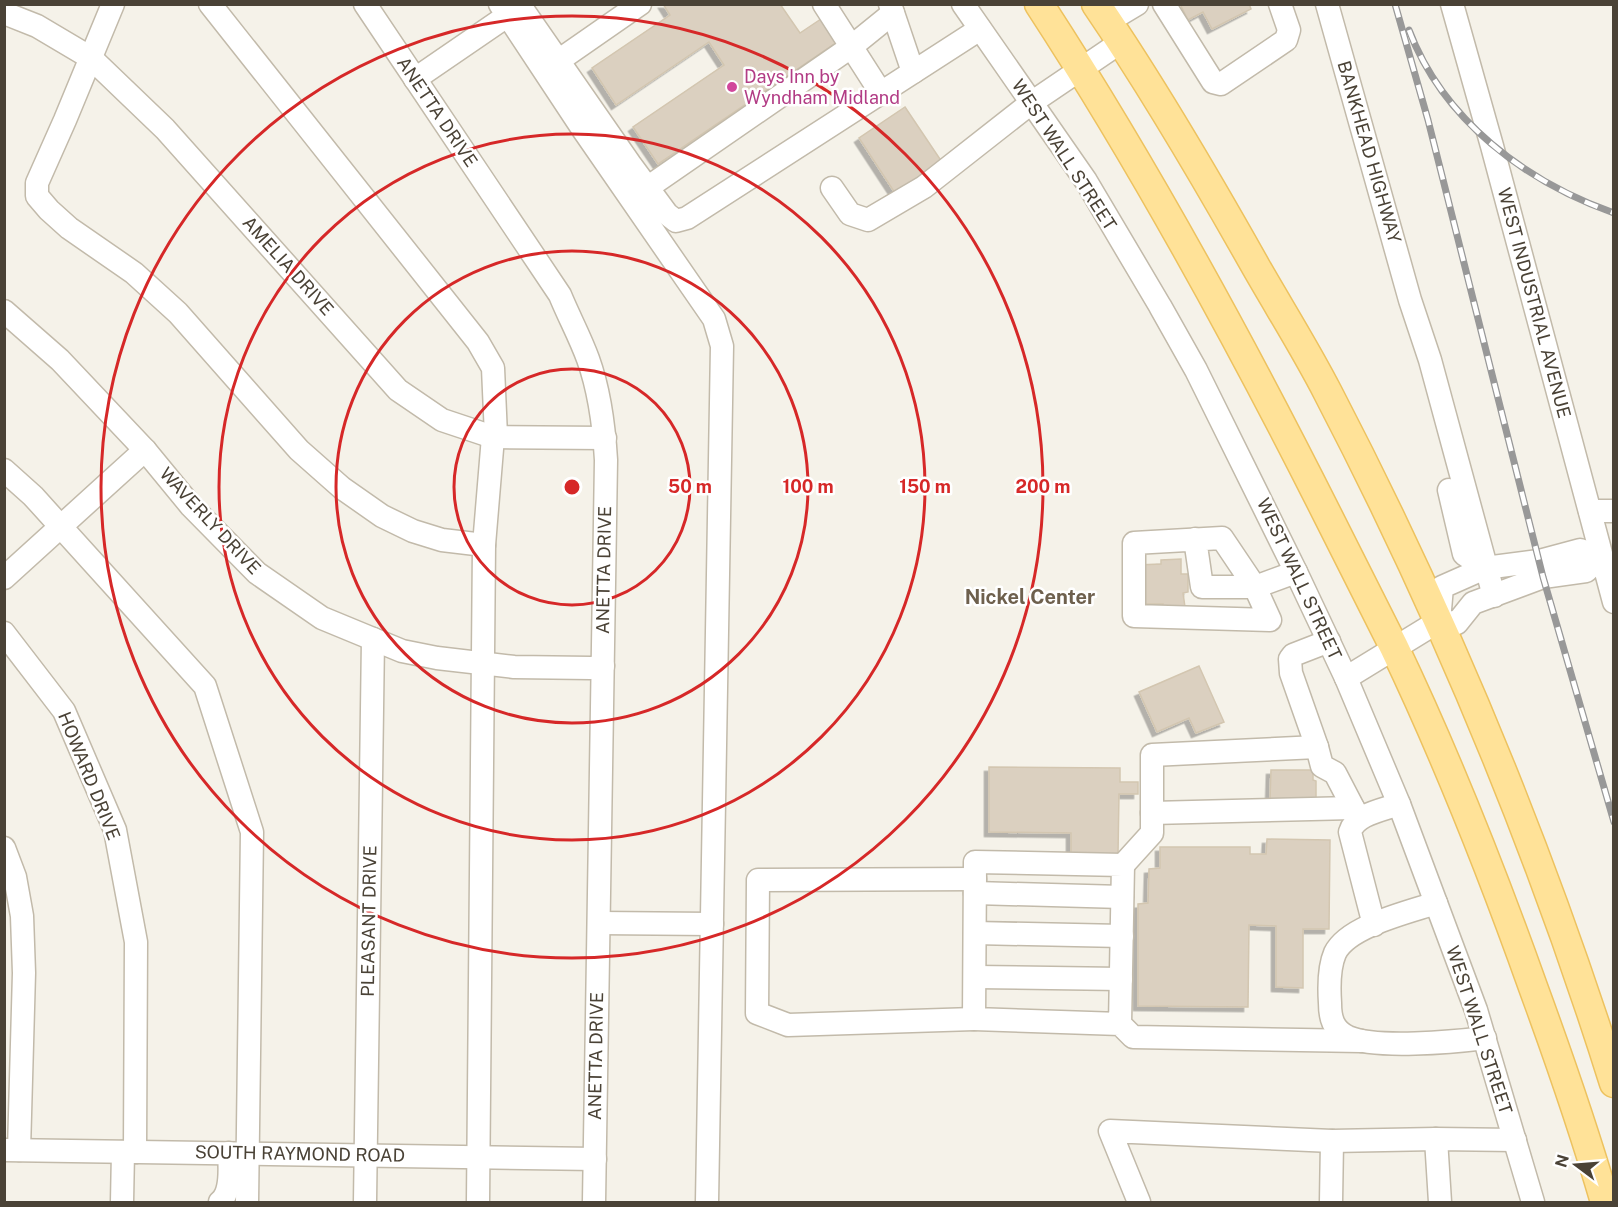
<svg xmlns="http://www.w3.org/2000/svg" width="1618" height="1207" font-family="'Public Sans',sans-serif">
	<defs>
		<filter id="shadow"><feDropShadow dx="-4.5" dy="4.5" stdDeviation="0" flood-color="#0004"/></filter>
	</defs>
	<rect width="100%" height="100%" fill="#f5f2e9"/>
	<!-- building -->
	<g fill="#dbd0c0" stroke="#d3c6b0" stroke-width="1.5" filter="url(#shadow)">
		<path d="M 663,4 L 780,4 L 800,33 L 821,19 L 837,42 L 658,164 L 633,127 L 724,65 L 709,42 L 616,105 L 592,68 L 670,15 Z"/>
		<path d="M 1180,4 L 1249,4 L 1251,9 L 1212,29 L 1203,12 L 1188,20 Z"/>
		<path d="M 905,107 L 942,162 L 895,193 L 859,138 Z"/>
		<path d="M 1181,559 L 1181,574 L 1188,574 L 1188,592 L 1183,593 L 1185,607 L 1162,609 L 1163,604 L 1136,604 L 1136,565 L 1161,564 L 1161,560 Z"/>
		<path d="M 1199,666 L 1224,722 L 1196,733 L 1189,718 L 1157,732 L 1139,692 Z"/>
		<path d="M 989,767 L 1120,768 L 1120,782 L 1138,782 L 1138,794 L 1119,794 L 1118,854 L 1071,853 L 1071,833 L 989,832 Z"/>
		<path d="M 1271,770 L 1313,770 L 1313,780 L 1316,781 L 1316,802 L 1270,800 Z"/>
		<path d="M 1267,839 L 1330,840 L 1329,929 L 1303,929 L 1303,988 L 1276,987 L 1276,926 L 1249,925 L 1248,1007 L 1138,1006 L 1138,904 L 1148,903 L 1149,869 L 1160,868 L 1160,847 L 1250,847 L 1250,854 L 1266,854 Z"/>
	</g>
	<g fill="none" stroke-linecap="round" stroke-linejoin="round">
		<defs>
			<g id="minor">
				<path d="M 113,4 L 65,120 L 37,183 L 37,196 L 49,210 L 69,228 L 134,273 L 178,313 L 299,450 L 342,488 L 382,516 L 413,531 L 442,540 L 484,545"/>
				<path d="M 210,4 L 478,342 L 493,368 L 496,436"/>
				<path d="M 365,4 L 560,295 C 569,317 580,337 588,359 C 600,392 604,426 606,460 L 594,1202"/>
				<path d="M 500,4 L 582,128 L 714,319 L 722,346 L 707,1202"/>
				<path d="M 824,4 L 881,93"/>
				<path d="M 890,4 L 913,72"/>
				<path d="M 963,4 L 1086,181 L 1160,306 L 1196,370 L 1296,572 L 1346,678 L 1399,804 L 1476,1010 L 1533,1202"/>
				<path d="M 1164,4 L 1213,82 L 1221,84 L 1286,40 L 1289,30 L 1280,4"/>
				<path d="M 1327,4 L 1410,300 L 1430,360 L 1494,596"/>
				<path d="M 1452,4 L 1492,146 L 1614,602"/>
				<path d="M 521,7 L 630,164 L 667,214 L 676,221 L 687,218 L 980,29"/>
				<path d="M 4,13 L 37,26 L 91,58 L 165,129 L 398,390 L 442,420 L 493,437 L 605,438"/>
				<path d="M 1107,22 L 1137,4"/>
				<path d="M 558,61 L 640,4"/>
				<path d="M 415,79 L 520,7"/>
				<path d="M 647,188 L 851,47 L 893,13"/>
				<path d="M 832,188 L 850,214 L 868,220 L 924,187 L 1031,103 L 1121,42"/>
				<path d="M 4,311 L 60,360 L 145,450 L 191,506 L 257,573 L 322,618 L 402,651 L 437,658 L 514,667 L 591,668 L 603,666"/>
				<path d="M 4,470 L 33,496 L 205,686 L 252,832 L 247,1202"/>
				<path d="M 1449,490 L 1464,554 L 1485,568"/>
				<path d="M 1590,511 L 1614,511"/>
				<path d="M 1195,539 L 1202,587 L 1255,587 L 1270,620 L 1134,616 L 1134,543 L 1222,538 L 1255,587 L 1296,572"/>
				<path d="M 4,578 L 145,450"/>
				<path d="M 4,633 L 64,711 L 115,830 L 136,942 L 135,1152"/>
				<path d="M 1329,641 L 1293,655 L 1290,659 L 1291,673 L 1317,747 L 1322,766 L 1335,773 L 1359,819"/>
				<path d="M 1346,678 L 1439,621 L 1457,623 L 1473,603 L 1543,577 L 1586,571 L 1601,557 L 1580,550 L 1539,561 L 1485,568 L 1442,587 L 1439,621"/>
				<path d="M 1152,813 L 1353,808"/>
				<path d="M 4,848 L 15,877 L 22,916 L 24,973 L 19,1150"/>
				<path d="M 1123,865 L 1152,833 L 1152,755 L 1317,747"/>
				<path d="M 975,893 L 1122,897"/>
				<path d="M 1436,903 C 1409,912 1348,926 1335,953 C 1329,967 1329,988 1330,1003 C 1330,1018 1333,1030 1348,1037 C 1376,1049 1453,1042 1485,1038"/>
				<path d="M 599,923 L 712,924"/>
				<path d="M 1374,925 L 1350,832 C 1355,814 1383,810 1399,804"/>
				<path d="M 975,933 L 1122,936"/>
				<path d="M 975,977 L 1121,979"/>
				<path d="M 974,1019 L 788,1025 L 757,1013 L 758,880 L 975,879"/>
				<path d="M 1120,1024 L 1123,865 L 975,862 L 974,1019 L 1120,1024 L 1133,1037 L 1361,1041"/>
				<path d="M 1436,1139 L 1440,1202"/>
				<path d="M 4,1150 L 595,1159"/>
				<path d="M 122,1202 L 123,1152"/>
				<path d="M 220,1202 C 231,1193 230,1167 229,1153"/>
				<path d="M 365,1202 L 373,639"/>
				<path d="M 478,1202 L 484,545 L 493,437"/>
				<path d="M 1139,1202 L 1110,1131 L 1332,1141 L 1436,1139 L 1515,1140"/>
				<path d="M 1331,1202 L 1332,1141"/>
			</g>
			<g id="major">
				<path d="M 1039,4 C 1146,168 1240,341 1328,516 C 1350,560 1372,603 1394,647 C 1447,758 1492,872 1533,987 C 1559,1058 1584,1130 1605,1202"/>
				<path d="M 1096,4 C 1154,89 1206,178 1256,267 C 1280,309 1306,350 1328,393 C 1443,614 1539,845 1614,1083"/>
			</g>
		</defs>
		<!-- minor casing -->
		<use href="#minor" stroke="#c2baaa" stroke-width="25"/>
		<!-- major casing -->
		<use href="#major" stroke="#edc25f" stroke-width="31"/>
		<!-- minor -->
		<use href="#minor" stroke="#fff" stroke-width="22"/>
		<!-- major -->
		<use href="#major" stroke="#ffe298" stroke-width="28"/>
		<defs>
			<g id="rail">
				<path d="M 1395,4 L 1428,120 L 1543,577 L 1614,822"/>
				<path d="M 1409,30 C 1443,120 1526,182 1614,213"/>
			</g>
		</defs>
		<!-- rail casing -->
		<use href="#rail" stroke="#989898" stroke-width="7"/>
		<!-- rail -->
		<use href="#rail" stroke="#fff" stroke-width="4.5" stroke-dasharray="14" stroke-linecap="butt"/>
	</g>
	<!-- distance rings -->
	<g fill="none" stroke="#d62828" stroke-width="3">
		<circle cx="572" cy="487" r="118"/>
		<circle cx="572" cy="487" r="236"/>
		<circle cx="572" cy="487" r="353"/>
		<circle cx="572" cy="487" r="471"/>
	</g>
	<!-- markers -->
	<circle fill="#d1479c" stroke="#fff" stroke-width="2" cx="732" cy="87" r="6"/>
	<g text-anchor="middle" stroke-width="5" stroke-linejoin="round" paint-order="stroke">
		<!-- hotel labels -->
		<g font-size="18" fill="#b23c85" stroke="#fff" text-anchor="start">
			<text x="744" y="83">Days Inn by<tspan x="744" dy="21">Wyndham Midland</tspan></text>
		</g>
		<!-- street labels -->
		<g font-size="18" fill="#4a4236" stroke="#fff">
			<text transform="translate(437 112) rotate(56)" y="6">ANETTA DRIVE</text>
			<text transform="translate(1369 152) rotate(74)" y="6">BANKHEAD HIGHWAY</text>
			<text transform="translate(1064 155) rotate(57)" y="6">WEST WALL STREET</text>
			<text transform="translate(288 266) rotate(48)" y="6">AMELIA DRIVE</text>
			<text transform="translate(1534 303) rotate(75)" y="6">WEST INDUSTRIAL AVENUE</text>
			<text transform="translate(210 521) rotate(47)" y="6">WAVERLY DRIVE</text>
			<text transform="translate(604 570) rotate(-89)" y="6">ANETTA DRIVE</text>
			<text transform="translate(1299 579) rotate(65)" y="6">WEST WALL STREET</text>
			<text transform="translate(89 776) rotate(68)" y="6">HOWARD DRIVE</text>
			<text transform="translate(369 921) rotate(-89)" y="6">PLEASANT DRIVE</text>
			<text transform="translate(1479 1030) rotate(72)" y="6">WEST WALL STREET</text>
			<text transform="translate(596 1056) rotate(-89)" y="6">ANETTA DRIVE</text>
			<text transform="translate(300 1154) rotate(1)" y="6">SOUTH RAYMOND ROAD</text>
		</g>
		<!-- neighbourhood labels -->
		<g font-size="20" font-weight="bold" fill="#6e604d" stroke="#fff">
			<text x="1030" y="604">Nickel Center</text>
		</g>
	</g>
	<circle cx="572" cy="487" r="9" fill="#d62828" stroke="#fff" stroke-width="3"/>
	<g font-size="18" text-anchor="middle" font-weight="bold" fill="#d62828" stroke="#fff" stroke-width="5" stroke-linejoin="round" paint-order="stroke">
		<text x="690" y="493">50 m</text>
		<text x="808" y="493">100 m</text>
		<text x="925" y="493">150 m</text>
		<text x="1043" y="493">200 m</text>
	</g>
	<!-- border -->
	<rect width="1618" height="1207" fill="none" stroke="#4a4236" stroke-width="12"/>
	<!-- north arrow -->
	<g transform="translate(1576 1165) rotate(286)" stroke="#ffffff" stroke-width="4.5" paint-order="stroke">
	<path d="M0-4.5L10 22L0 15L-10 22Z" fill="#4a4236"/>
	<text y="-9" font-size="16" font-weight="bold" text-anchor="middle" fill="#4a4236">N</text>
	</g>
</svg>
